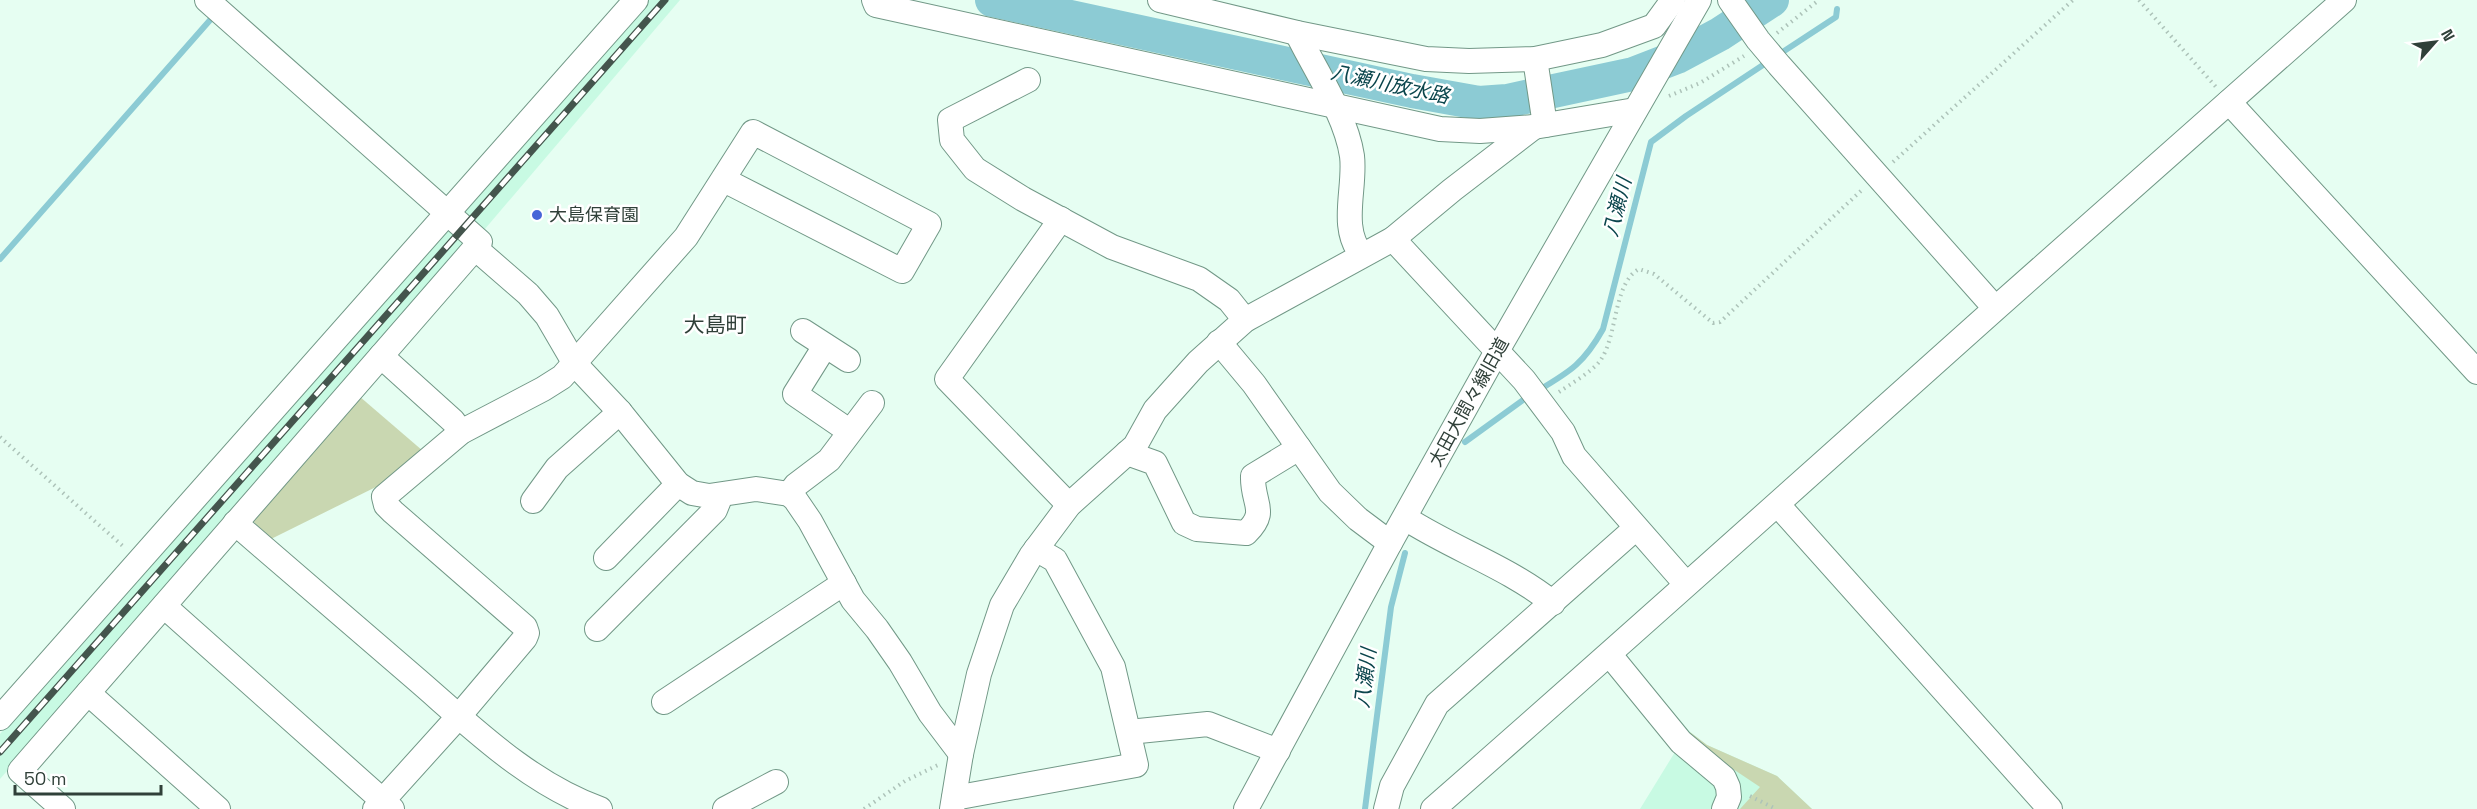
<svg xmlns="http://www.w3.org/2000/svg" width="2477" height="809" font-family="'Space Grotesk','Noto Sans JP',sans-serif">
	<rect width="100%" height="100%" fill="#e6fef2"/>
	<!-- built -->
	<g fill="#c8fae3">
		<path d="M 645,0 L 680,0 L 479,236 L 459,212 Z"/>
		<path d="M 448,225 L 470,241 L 0,779 L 0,734 Z"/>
		<path d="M 1626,652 L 1628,659 L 1690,732 L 1707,745 L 1777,776 L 1812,809 L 1640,809 L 1675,752 L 1615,674 Z"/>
	</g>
	<!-- green -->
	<g fill="#c9d7b1">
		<path d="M 359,396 L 423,451 L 392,479 L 271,539 L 255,525 L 252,514 Z"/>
		<path d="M 1690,732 L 1707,745 L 1777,776 L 1812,809 L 1740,809 L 1760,787 L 1694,743 Z"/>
	</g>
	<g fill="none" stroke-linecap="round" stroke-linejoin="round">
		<!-- stream -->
		<g stroke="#8ccbd4" stroke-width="6">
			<path d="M 1778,55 L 1836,17 L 1837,9"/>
			<path d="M 0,259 L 211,19"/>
			<path d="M 1539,390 C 1571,371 1584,363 1603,329 L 1651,142 L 1686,116 L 1769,61"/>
			<path d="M 1465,442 L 1530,395"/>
			<path d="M 1365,809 L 1391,607 L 1405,553"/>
		</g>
		<!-- river -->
		<path stroke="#8ccbd4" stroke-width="34" d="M 992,0 L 1412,91 L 1479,103 L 1507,101 L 1633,74 L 1677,57 L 1720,34 L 1772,0"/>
		<defs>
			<g id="minor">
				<path d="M 207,0 L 480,242"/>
				<path d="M 874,0 L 876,5 L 1440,129 L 1480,131 L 1534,127 L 1635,110"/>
				<path d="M 1160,0 L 1297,33 L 1426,59 L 1469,61 L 1535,59 L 1602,45 L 1654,26 L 1673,0"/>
				<path d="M 1730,0 L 1758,40 L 1779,65 L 1995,308"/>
				<path d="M 1297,33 C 1315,70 1346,115 1352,156 C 1356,188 1339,228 1362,255"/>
				<path d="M 1535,59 L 1545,125"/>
				<path d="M 1028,80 L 950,120 L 952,140 L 975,169 L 1023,199 L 1112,247 L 1199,279 L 1229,300 L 1245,320"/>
				<path d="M 2229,102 L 2477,372"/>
				<path d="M 1061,219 L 947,379 L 1069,505"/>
				<path d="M 1393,239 L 1524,380 L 1563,432 L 1574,456 L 1686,584"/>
				<path d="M 803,331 L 848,360"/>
				<path d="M 1219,342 L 1254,384 L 1330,492 L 1358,519 L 1390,543"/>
				<path d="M 825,346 L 795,394 L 849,431"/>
				<path d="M 381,356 L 453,421 L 461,432"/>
				<path d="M 1127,453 L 1155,463 L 1184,523 L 1197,529 L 1246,533 C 1269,511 1252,504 1253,476 L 1299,448"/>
				<path d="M 789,494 L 796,485 L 829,460 L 872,403"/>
				<path d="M 533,501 L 557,468 L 620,412"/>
				<path d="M 1778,505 L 2050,809"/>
				<path d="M 1405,518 C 1455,550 1506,566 1553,603"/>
				<path d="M 235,523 C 295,575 355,626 415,678 C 473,728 528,783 600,809"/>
				<path d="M 606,558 L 678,484"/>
				<path d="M 164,606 L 392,809"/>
				<path d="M 597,629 L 715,510 L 721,495"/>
				<path d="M 1610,655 L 1681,742 L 1724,778 L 1728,787 L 1729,797 L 1724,809"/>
				<path d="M 88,693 L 218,809"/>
				<path d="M 664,702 L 844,583"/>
				<path d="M 0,718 L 636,0"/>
				<path d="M 1129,732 L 1208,724 L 1278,751"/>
				<path d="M 954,798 L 1136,765 L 1113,667 L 1055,560 L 1036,549"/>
				<path d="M 63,809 L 20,771 L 475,248 L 528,294 L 547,316 L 575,364 L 620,412 L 678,484 L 692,493 L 709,496 L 756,489 L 789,494 L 795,499 L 810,521 L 853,600 L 877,629 L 900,662 L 930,713 L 961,754"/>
				<path d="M 375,809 L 459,716 L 525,638 L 527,633 L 525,627 L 393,512 L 386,505 L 384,497 L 461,432 L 543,389 L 562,377 L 686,237 L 753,132 L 929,224 L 902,271 L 724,180"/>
				<path d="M 725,809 L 776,782"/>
				<path d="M 952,809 L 961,754 L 979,674 L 1002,605 L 1031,556 L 1069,505 L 1135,446 L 1155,410 L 1198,362 L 1245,320 L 1393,239 L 1452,190 L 1534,127"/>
				<path d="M 1246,809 L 1390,543 L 1497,351 L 1699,0"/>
				<path d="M 1386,809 L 1392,786 L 1437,704 L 1636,528"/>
				<path d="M 1433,809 C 1622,644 1808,476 1995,309 C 2111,205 2228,103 2344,0"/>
			</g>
		</defs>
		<!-- minor casing -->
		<use href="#minor" stroke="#729887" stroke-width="26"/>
		<!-- path -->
		<g stroke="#adc3b9" stroke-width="4" stroke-dasharray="1.5 4.5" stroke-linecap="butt">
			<path d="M 2139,0 L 2216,87"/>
			<path d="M 1777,33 L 1819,0"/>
			<path d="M 1669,96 L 1700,83 L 1744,56"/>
			<path d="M 1893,162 L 2073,0"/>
			<path d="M 1559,392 C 1572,383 1590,373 1600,361 C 1618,336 1613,283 1639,269 L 1654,274 L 1713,323 L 1720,322 L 1863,189"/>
			<path d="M 0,437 L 125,548"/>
			<path d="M 1750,796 L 1776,809"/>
			<path d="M 864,809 L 905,781 L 938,765"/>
		</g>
		<!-- minor -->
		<use href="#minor" stroke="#fff" stroke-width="24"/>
		<defs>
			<path id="rail" d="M 0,752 L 665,0"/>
		</defs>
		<!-- rail casing -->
		<use href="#rail" stroke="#44554d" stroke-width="7"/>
		<!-- rail -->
		<use href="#rail" stroke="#fff" stroke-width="4.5" stroke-dasharray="14" stroke-linecap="butt"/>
	</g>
	<!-- markers -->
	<circle fill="#4865d8" stroke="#fff" stroke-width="2" cx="537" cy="215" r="6"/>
	<g text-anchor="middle" stroke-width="5" stroke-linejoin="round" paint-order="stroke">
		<!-- poi labels -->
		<g font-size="18" fill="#304039" stroke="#fff" text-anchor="start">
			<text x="549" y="221">大島保育園</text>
		</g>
		<!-- street labels -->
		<g font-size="18" fill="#304039" stroke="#fff">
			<text transform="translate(1469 402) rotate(-61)" y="6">太田大間々線旧道</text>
		</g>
		<!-- water labels -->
		<g font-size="20" font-style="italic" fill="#0a454c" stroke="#fff">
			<text transform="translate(1390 84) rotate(12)" y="7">八瀬川放水路</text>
			<text transform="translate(1617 207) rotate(-76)" y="7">八瀬川</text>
			<text transform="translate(1365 678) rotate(-83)" y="7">八瀬川</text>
		</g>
		<!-- quarter labels -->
		<g font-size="21" fill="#304039" stroke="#fff">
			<text x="715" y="332">大島町</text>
		</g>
	</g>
	<!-- north arrow -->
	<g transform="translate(2435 42) rotate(62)" stroke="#ffffff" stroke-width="4.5" paint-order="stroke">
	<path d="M0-4.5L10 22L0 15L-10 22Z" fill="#304039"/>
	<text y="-9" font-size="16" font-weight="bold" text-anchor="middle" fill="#304039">N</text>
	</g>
	<!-- scale -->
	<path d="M15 785v9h146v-9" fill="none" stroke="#304039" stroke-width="3"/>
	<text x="24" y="785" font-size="18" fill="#304039" stroke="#ffffff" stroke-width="4.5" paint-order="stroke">50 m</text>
</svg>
